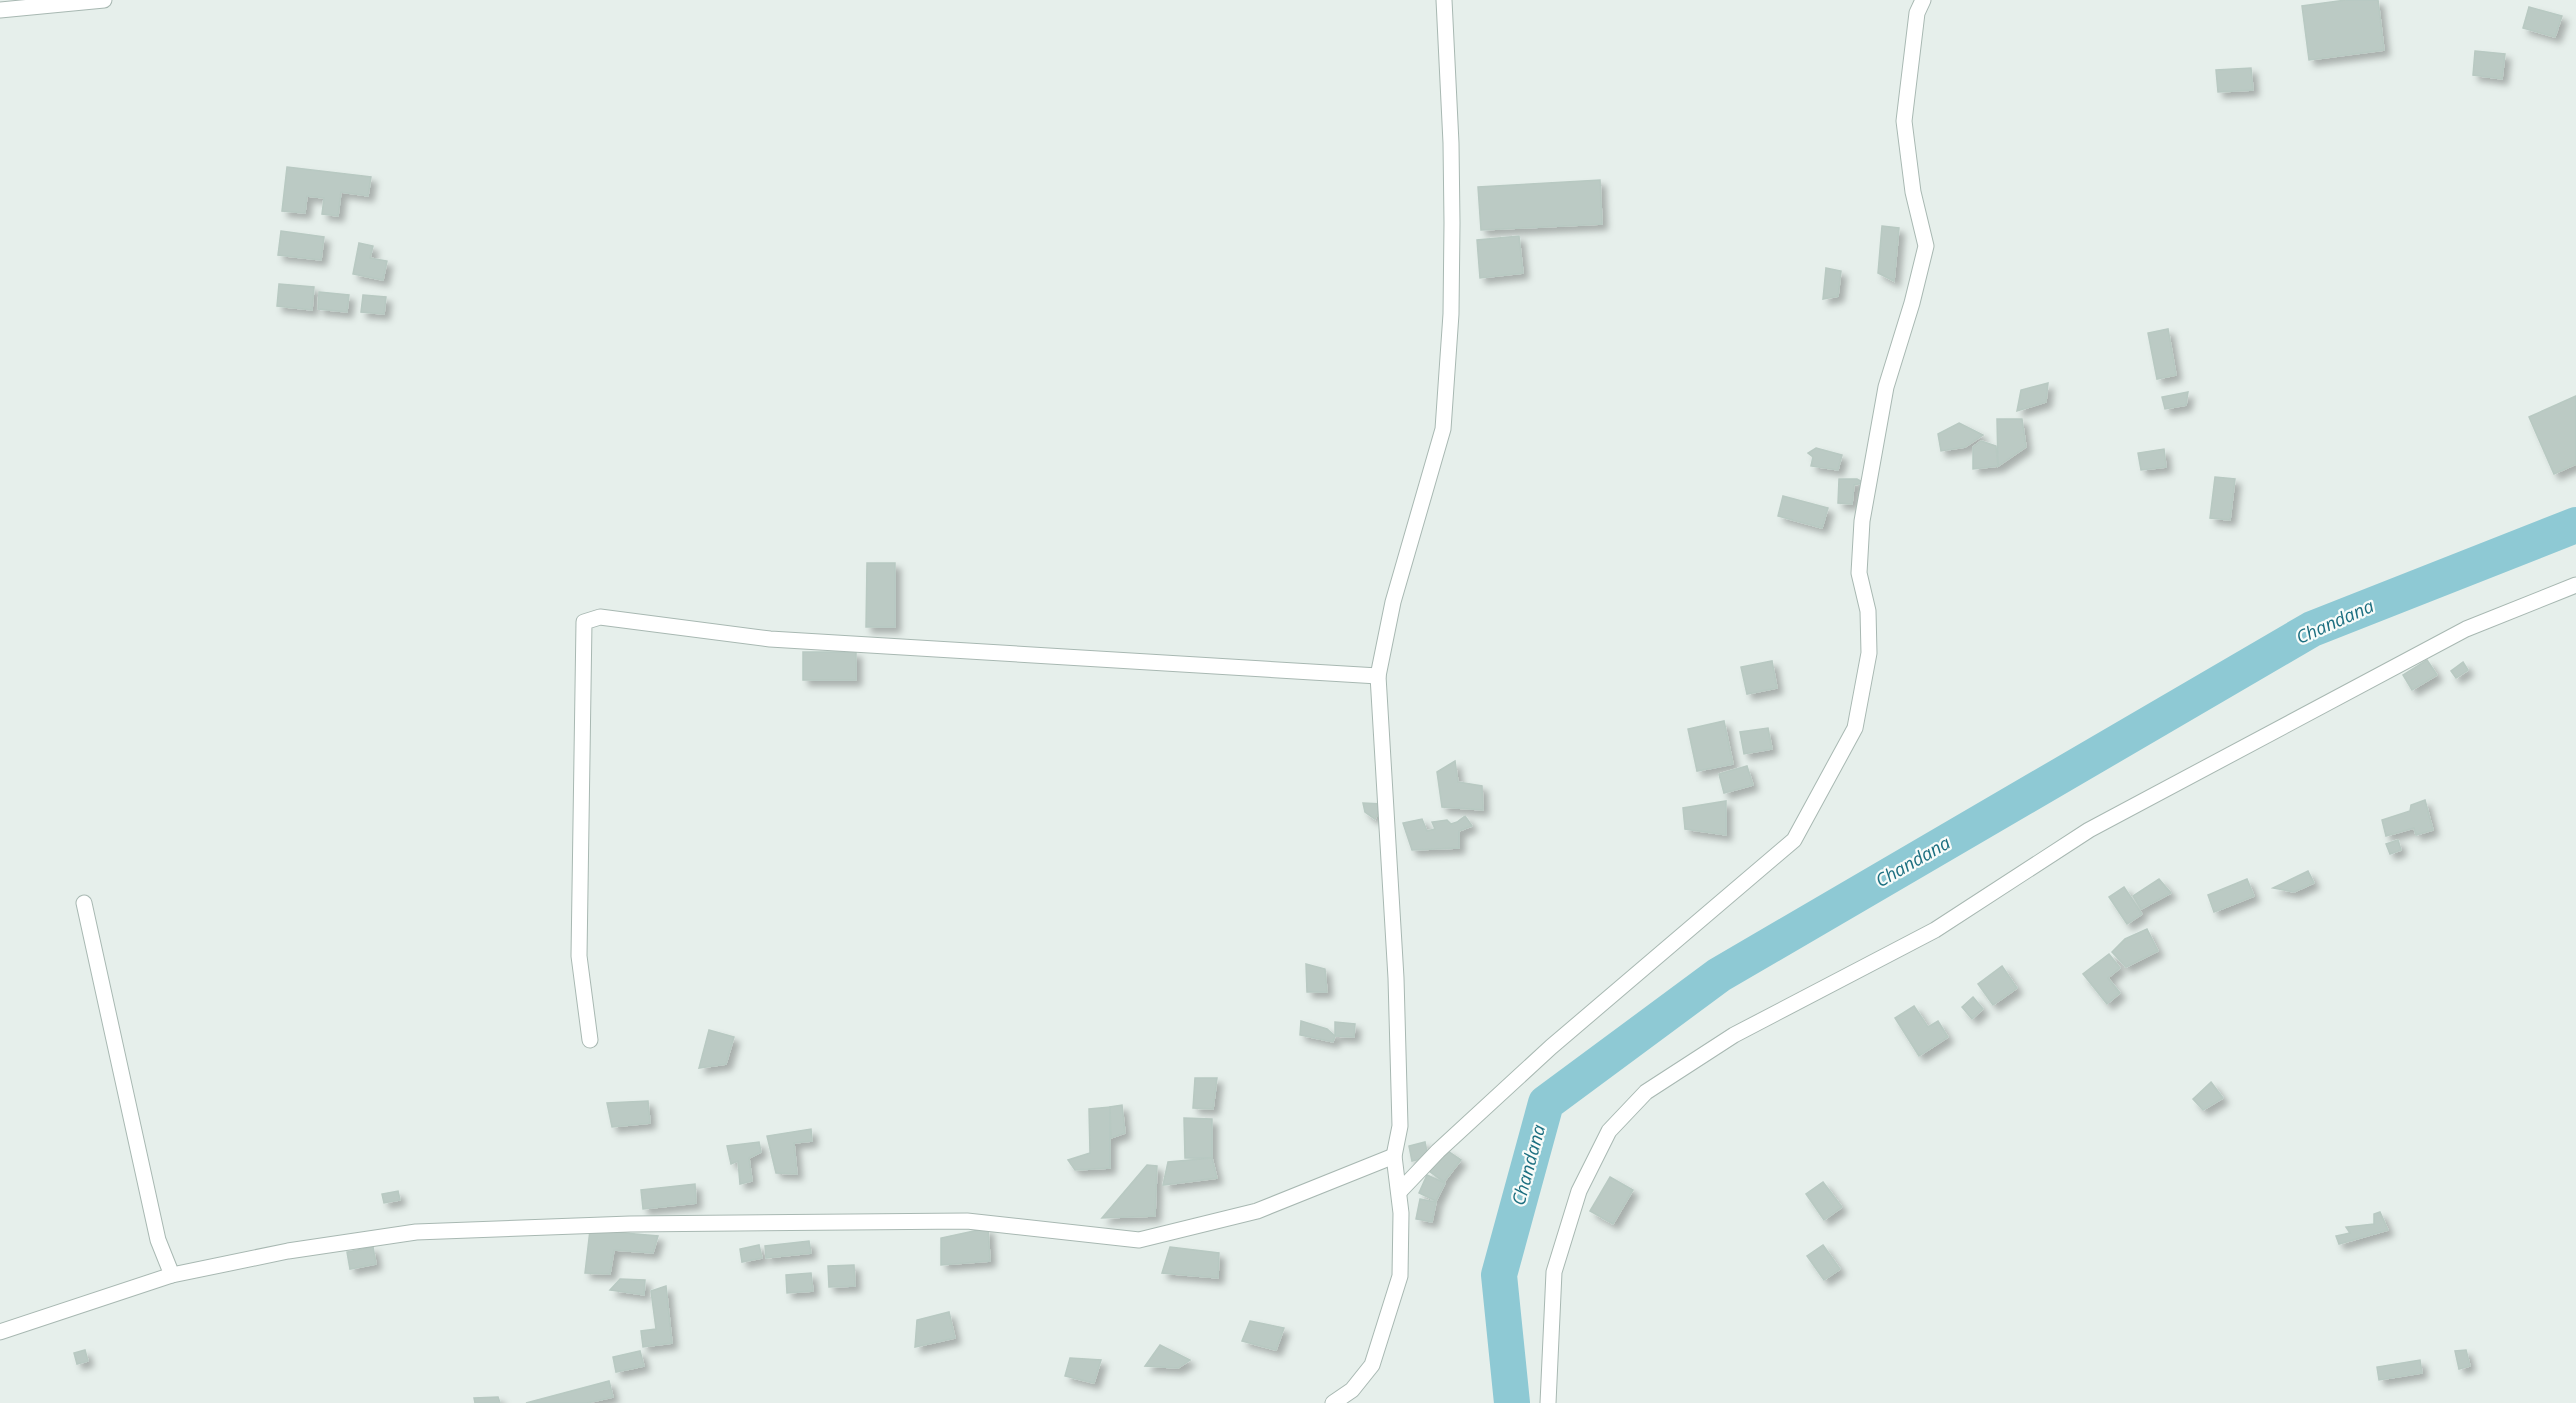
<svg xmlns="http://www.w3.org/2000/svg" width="2576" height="1403" font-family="'Open Sans',sans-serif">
	<defs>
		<filter id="shadow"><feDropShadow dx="5.5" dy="5.5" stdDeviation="3" flood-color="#0004"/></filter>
	</defs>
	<rect width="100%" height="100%" fill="#e6efeb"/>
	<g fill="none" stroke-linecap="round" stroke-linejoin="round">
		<!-- river -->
		<path stroke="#8ec9d4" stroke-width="36" d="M 1512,1403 L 1499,1275 L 1546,1103 L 1719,975 L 2312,629 L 2576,525"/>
	</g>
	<!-- building -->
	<g fill="#bbcac4" stroke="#b8c9c2" stroke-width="1.5" filter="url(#shadow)">
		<path d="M 2346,0 L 2378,0 L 2384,50 L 2309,60 L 2302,6 Z"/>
		<path d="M 2529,7 L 2562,16 L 2555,37 L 2523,28 Z"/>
		<path d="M 2475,51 L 2505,54 L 2502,79 L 2473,75 Z"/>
		<path d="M 2251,68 L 2253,90 L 2218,92 L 2216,70 Z"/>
		<path d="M 287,167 L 371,177 L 368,196 L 341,192 L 338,216 L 322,214 L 324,198 L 307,196 L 305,213 L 282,211 Z"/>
		<path d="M 1600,180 L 1602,224 L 1481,230 L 1478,187 Z"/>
		<path d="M 1882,226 L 1899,228 L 1894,281 L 1878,273 Z"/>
		<path d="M 281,231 L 324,237 L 321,260 L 278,255 Z"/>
		<path d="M 1519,236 L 1523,273 L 1480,278 L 1477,240 Z"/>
		<path d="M 359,243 L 373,246 L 370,258 L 387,261 L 383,280 L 353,274 Z"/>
		<path d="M 1826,268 L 1841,271 L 1838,296 L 1823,299 Z"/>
		<path d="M 279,284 L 314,287 L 312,310 L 277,306 Z"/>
		<path d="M 319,292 L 349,295 L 347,312 L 318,309 Z"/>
		<path d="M 363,295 L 386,297 L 384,314 L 361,312 Z"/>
		<path d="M 2168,329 L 2176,375 L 2157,379 L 2148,333 Z"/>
		<path d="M 2048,383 L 2046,402 L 2017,411 L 2021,390 Z"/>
		<path d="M 2188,392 L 2186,405 L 2165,409 L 2162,397 Z"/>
		<path d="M 2576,396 L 2576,464 L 2554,474 L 2529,417 Z"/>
		<path d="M 1997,419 L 2022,419 L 2026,447 L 1998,466 Z"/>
		<path d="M 1959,423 L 1983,435 L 1965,447 L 1941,451 L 1938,434 Z"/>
		<path d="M 1981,441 L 1996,446 L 1998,466 L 1973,469 L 1973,447 Z"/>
		<path d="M 1816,448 L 1842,455 L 1838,470 L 1811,466 L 1813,457 L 1808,453 Z"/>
		<path d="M 2164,449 L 2166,467 L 2141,470 L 2138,453 Z"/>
		<path d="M 2215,477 L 2235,479 L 2230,520 L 2210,518 Z"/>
		<path d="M 1839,479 L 1857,479 L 1864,483 L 1854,485 L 1852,504 L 1838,503 Z"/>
		<path d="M 1783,496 L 1828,508 L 1822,528 L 1778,516 Z"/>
		<path d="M 867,563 L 895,563 L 895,627 L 866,627 Z"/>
		<rect x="803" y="652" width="53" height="28"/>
		<path d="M 2427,660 L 2437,675 L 2412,690 L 2403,675 Z"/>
		<path d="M 1772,661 L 1777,688 L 1747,694 L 1741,667 Z"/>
		<path d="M 2463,662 L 2468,670 L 2456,678 L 2451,671 Z"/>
		<path d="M 1724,721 L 1733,764 L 1697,771 L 1688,729 Z"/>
		<path d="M 1768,728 L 1772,749 L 1744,754 L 1740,732 Z"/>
		<path d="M 1455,761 L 1458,782 L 1482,786 L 1483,810 L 1442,807 L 1437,772 Z"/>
		<path d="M 1747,766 L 1753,785 L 1724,793 L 1719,774 Z"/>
		<path d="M 2425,800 L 2433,830 L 2416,835 L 2414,828 L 2386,836 L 2382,820 L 2410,811 L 2411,805 Z"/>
		<path d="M 1726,801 L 1726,835 L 1685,829 L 1683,808 Z"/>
		<path d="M 1363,803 L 1382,804 L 1375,819 L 1365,812 Z"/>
		<path d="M 1465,816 L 1472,826 L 1459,831 L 1459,848 L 1412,850 L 1403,823 L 1422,819 L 1427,831 L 1435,829 L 1432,822 L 1447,820 L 1451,824 L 1457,822 Z"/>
		<path d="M 2398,840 L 2401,850 L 2390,854 L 2386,844 Z"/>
		<path d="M 2308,871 L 2314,883 L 2294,892 L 2273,888 Z"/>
		<path d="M 2159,879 L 2171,893 L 2141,909 L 2133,896 Z"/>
		<path d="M 2247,879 L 2254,896 L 2214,912 L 2208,895 Z"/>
		<path d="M 2124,887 L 2142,914 L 2127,924 L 2109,897 Z"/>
		<path d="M 2147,929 L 2158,951 L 2126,967 L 2112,952 L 2125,939 Z"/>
		<path d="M 2109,954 L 2120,968 L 2108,978 L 2120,993 L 2107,1004 L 2083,974 Z"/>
		<path d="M 1306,964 L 1325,969 L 1327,992 L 1307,992 Z"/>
		<path d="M 2002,966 L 2017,988 L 1993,1005 L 1978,984 Z"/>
		<path d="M 1973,997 L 1983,1009 L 1972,1019 L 1962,1007 Z"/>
		<path d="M 1914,1006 L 1928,1027 L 1938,1021 L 1948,1037 L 1919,1056 L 1895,1018 Z"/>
		<path d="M 1301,1021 L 1327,1029 L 1335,1036 L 1333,1042 L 1300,1035 Z"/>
		<path d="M 1335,1022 L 1355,1024 L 1354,1037 L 1335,1036 Z"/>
		<path d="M 709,1030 L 734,1037 L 726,1064 L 699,1068 Z"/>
		<path d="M 1195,1078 L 1217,1078 L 1213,1109 L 1193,1108 Z"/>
		<path d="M 2211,1082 L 2223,1098 L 2203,1110 L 2193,1099 Z"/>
		<path d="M 648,1101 L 650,1123 L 612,1127 L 607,1103 Z"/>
		<path d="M 1122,1105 L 1125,1133 L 1111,1138 L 1110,1107 Z"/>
		<path d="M 1110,1107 L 1110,1168 L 1075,1170 L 1068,1160 L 1090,1153 L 1089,1109 Z"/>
		<path d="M 1184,1118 L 1212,1119 L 1212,1158 L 1185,1158 Z"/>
		<path d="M 811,1129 L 812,1141 L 794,1143 L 797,1174 L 776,1173 L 767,1136 Z"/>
		<path d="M 759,1142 L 761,1152 L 749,1158 L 752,1181 L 740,1184 L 738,1161 L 731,1164 L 727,1146 Z"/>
		<path d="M 1425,1142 L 1428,1157 L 1412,1161 L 1409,1146 Z"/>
		<path d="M 1445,1149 L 1461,1160 L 1444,1182 L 1429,1171 Z"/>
		<path d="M 1212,1158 L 1217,1178 L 1163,1185 L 1168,1162 Z"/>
		<path d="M 1147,1165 L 1157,1166 L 1155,1216 L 1102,1218 Z"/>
		<path d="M 1427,1175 L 1445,1183 L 1436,1201 L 1419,1193 Z"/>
		<path d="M 1610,1177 L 1633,1190 L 1613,1224 L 1590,1211 Z"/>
		<path d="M 1823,1182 L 1842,1207 L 1824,1220 L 1806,1194 Z"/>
		<path d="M 695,1184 L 696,1203 L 643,1209 L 641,1190 Z"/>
		<path d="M 398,1191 L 400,1200 L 384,1203 L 382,1194 Z"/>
		<path d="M 1420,1199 L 1436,1202 L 1432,1222 L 1416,1219 Z"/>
		<path d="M 2380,1212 L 2388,1230 L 2339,1244 L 2336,1236 L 2350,1233 L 2346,1227 L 2374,1224 L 2374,1214 Z"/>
		<path d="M 988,1228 L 990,1261 L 941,1265 L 941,1238 Z"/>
		<path d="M 590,1230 L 658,1236 L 653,1253 L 614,1250 L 610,1274 L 585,1273 Z"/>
		<path d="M 809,1241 L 811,1253 L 766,1258 L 765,1246 Z"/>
		<path d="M 759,1245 L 762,1258 L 742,1262 L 740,1249 Z"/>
		<path d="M 1823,1245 L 1840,1269 L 1824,1280 L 1807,1256 Z"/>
		<path d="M 373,1247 L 376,1264 L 350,1269 L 347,1252 Z"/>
		<path d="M 1170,1247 L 1219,1253 L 1218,1278 L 1162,1273 Z"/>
		<path d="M 854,1265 L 855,1286 L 829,1287 L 828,1266 Z"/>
		<path d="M 811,1273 L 813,1291 L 787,1293 L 786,1275 Z"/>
		<path d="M 620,1279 L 645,1280 L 644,1295 L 610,1290 Z"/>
		<path d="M 666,1286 L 672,1343 L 643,1347 L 641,1331 L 656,1329 L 651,1291 Z"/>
		<path d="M 949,1312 L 955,1338 L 915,1347 L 917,1320 Z"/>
		<path d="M 1250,1321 L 1284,1328 L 1276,1350 L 1242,1341 Z"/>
		<path d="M 1160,1345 L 1190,1360 L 1178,1368 L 1145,1366 Z"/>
		<path d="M 85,1350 L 88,1361 L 77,1364 L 74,1353 Z"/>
		<path d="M 2466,1350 L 2470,1366 L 2459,1369 L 2455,1351 Z"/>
		<path d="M 640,1351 L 644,1366 L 616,1372 L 613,1357 Z"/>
		<path d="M 1070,1358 L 1101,1360 L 1094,1383 L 1065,1376 Z"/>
		<path d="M 2420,1360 L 2422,1373 L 2379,1380 L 2377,1367 Z"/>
		<path d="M 609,1381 L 613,1397 L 587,1403 L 526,1403 Z"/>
		<path d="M 498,1397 L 500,1403 L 475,1403 L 474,1398 Z"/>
	</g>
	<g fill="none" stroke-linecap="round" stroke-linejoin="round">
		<defs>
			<g id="street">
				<path d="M 0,10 L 104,0"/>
				<path d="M 84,903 L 158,1240 L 172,1275 L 288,1251 L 416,1232 L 630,1224 L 967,1221 L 1139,1240 L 1257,1211 L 1394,1156"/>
				<path d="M 590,1040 L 579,956 L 584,622 L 600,617 L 770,639 L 1378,676 L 1393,602 L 1443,429 L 1451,314 L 1452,223 L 1451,143 L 1444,0"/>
				<path d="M 1399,1192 L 1438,1151 L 1551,1047 L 1794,840 L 1855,728 L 1869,653 L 1868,611 L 1859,573 L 1862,521 L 1886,387 L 1912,303 L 1926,246 L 1913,192 L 1904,121 L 1917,13 L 1923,0"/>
				<path d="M 0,1332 L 172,1275"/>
				<path d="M 1333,1403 L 1352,1390 L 1372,1365 L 1400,1276 L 1401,1213 L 1394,1156 L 1400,1126 L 1396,978 L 1378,676"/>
				<path d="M 1548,1403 L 1554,1272 L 1579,1191 L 1609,1131 L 1646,1092 L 1734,1035 L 1935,930 L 2089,830 L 2466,629 L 2576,585"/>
			</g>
		</defs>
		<!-- street casing -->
		<use href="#street" stroke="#a8b8b2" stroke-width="17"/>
		<!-- street -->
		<use href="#street" stroke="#fff" stroke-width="15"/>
	</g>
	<g text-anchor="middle" stroke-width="4.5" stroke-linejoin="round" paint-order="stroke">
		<!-- water labels -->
		<g font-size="18" font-style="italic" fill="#1c6f80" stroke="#f7fbf9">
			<text transform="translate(2335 622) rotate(-24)" y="6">Chandana</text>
			<text transform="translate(1913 862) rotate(-30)" y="6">Chandana</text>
			<text transform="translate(1529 1165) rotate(-75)" y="6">Chandana</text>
		</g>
	</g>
</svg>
